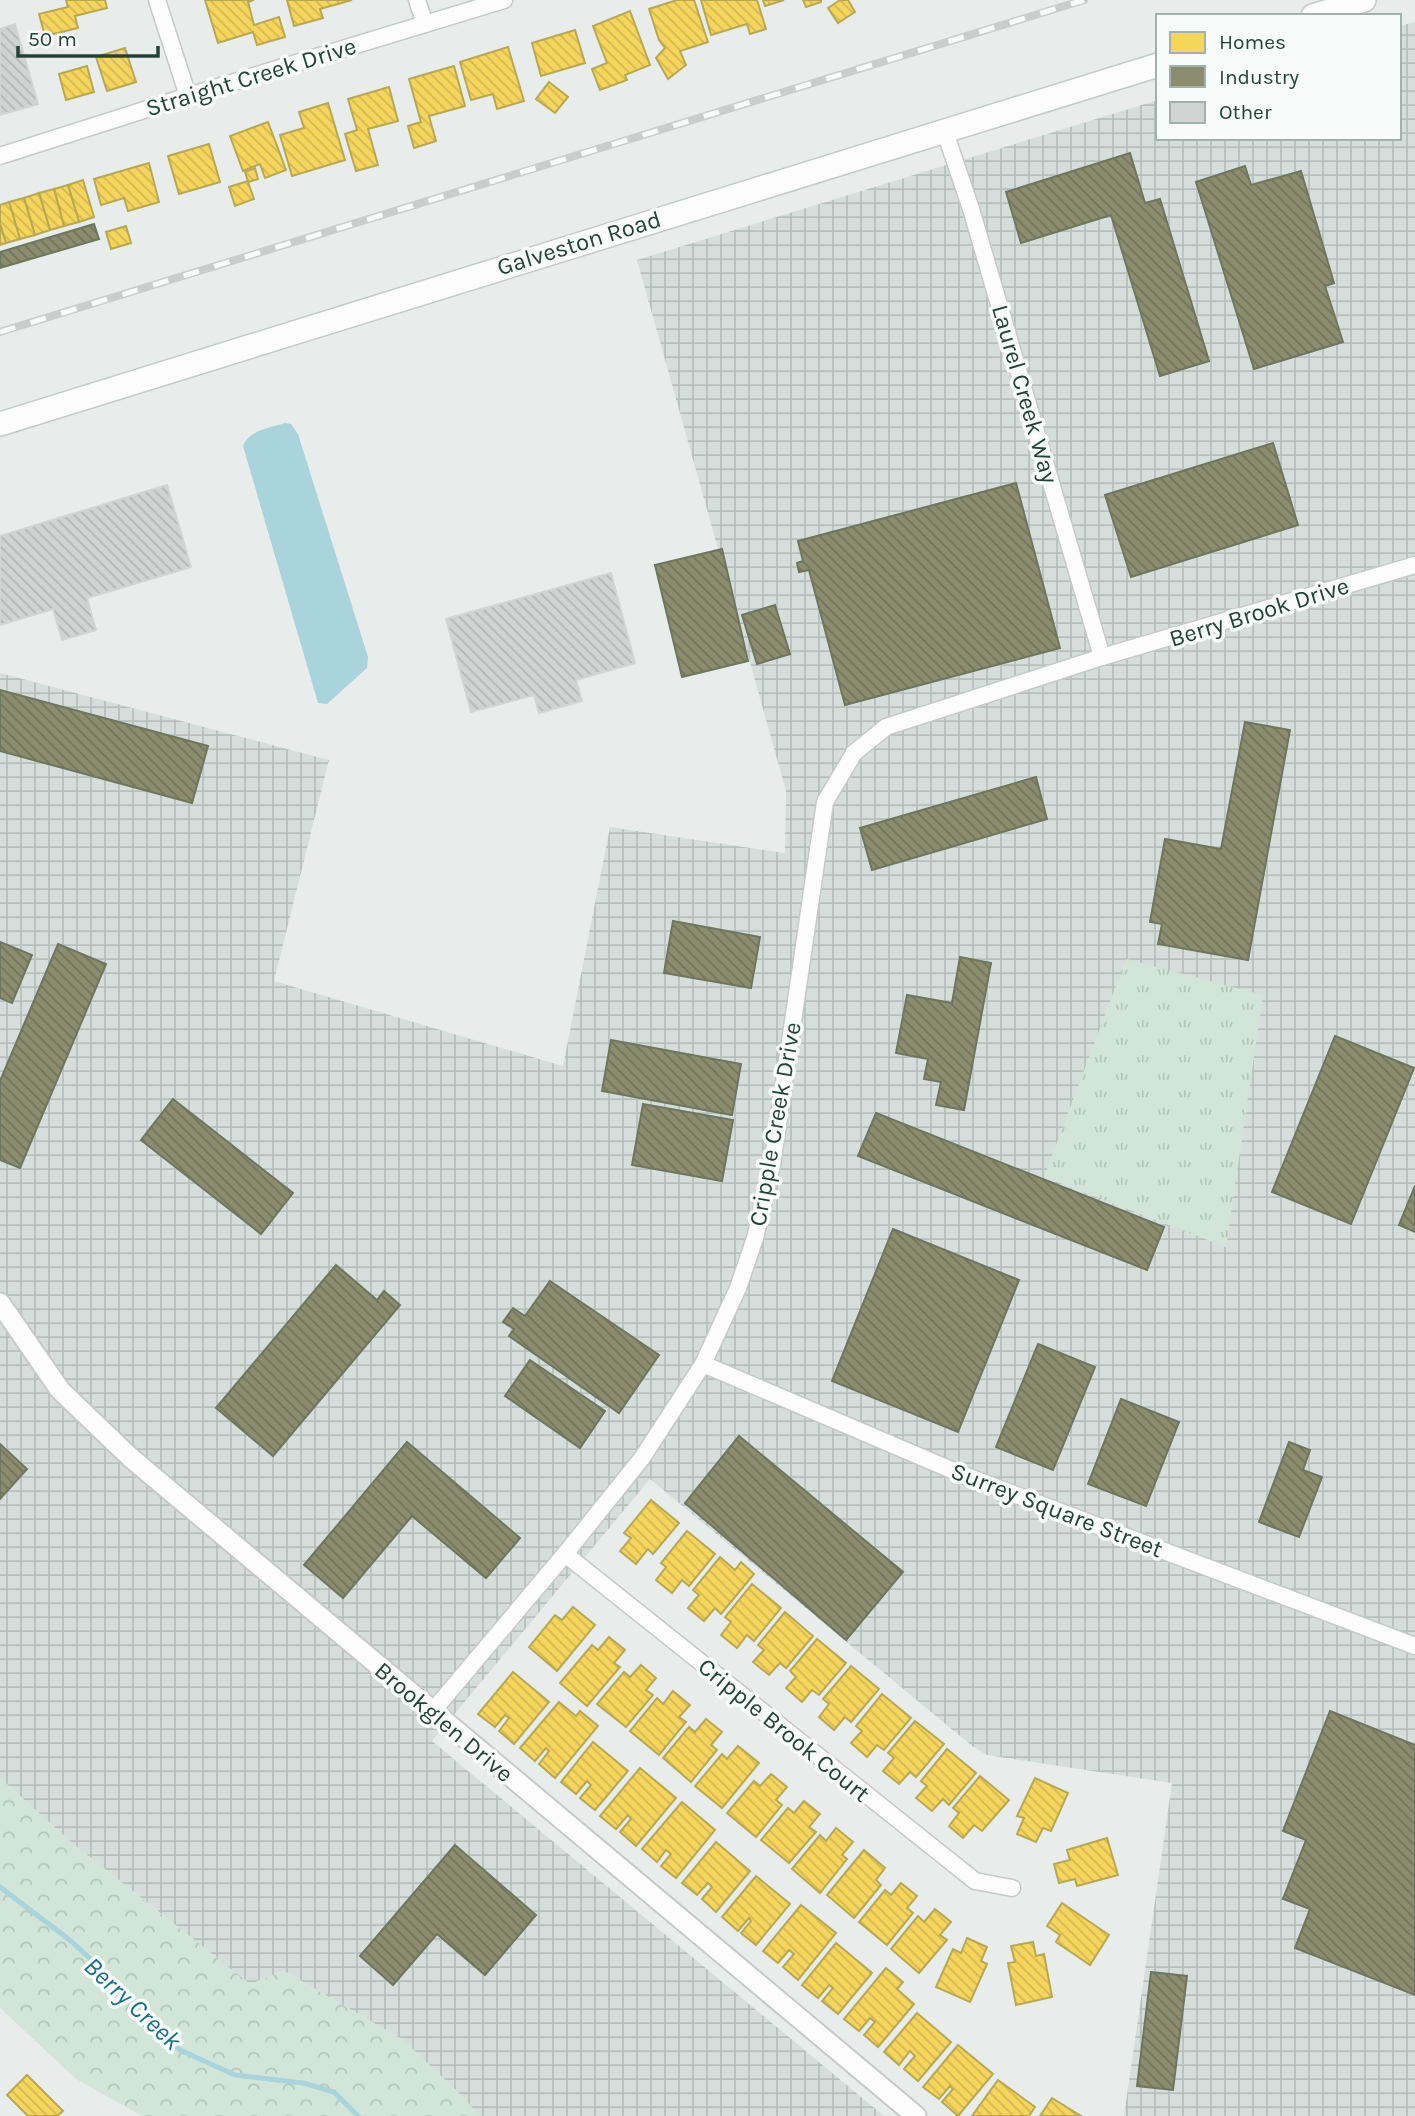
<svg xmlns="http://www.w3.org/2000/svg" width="1415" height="2116" font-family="Karla,sans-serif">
	<defs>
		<pattern id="industrial-grid" width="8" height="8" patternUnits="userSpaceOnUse" patternTransform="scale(1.75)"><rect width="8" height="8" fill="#d6dedb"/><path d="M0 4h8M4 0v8" fill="none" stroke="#b8c0bd"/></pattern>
		<pattern id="grass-tufts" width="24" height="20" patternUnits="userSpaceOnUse" patternTransform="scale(1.75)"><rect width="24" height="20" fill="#d1e6d8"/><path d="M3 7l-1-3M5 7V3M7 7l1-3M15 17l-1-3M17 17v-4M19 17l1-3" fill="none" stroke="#b3c6ba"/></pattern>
		<pattern id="forest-crowns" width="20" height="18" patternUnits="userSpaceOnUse" patternTransform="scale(1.75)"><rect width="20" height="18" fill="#d1e6d8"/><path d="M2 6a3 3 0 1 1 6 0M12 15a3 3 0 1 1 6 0" fill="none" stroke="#b3c6ba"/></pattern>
		<pattern id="homes-back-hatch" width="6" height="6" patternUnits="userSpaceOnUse" patternTransform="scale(1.75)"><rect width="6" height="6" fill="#f6d55c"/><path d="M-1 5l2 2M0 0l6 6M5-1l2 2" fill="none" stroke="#d3b851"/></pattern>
		<pattern id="industry-back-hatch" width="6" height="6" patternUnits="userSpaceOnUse" patternTransform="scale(1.75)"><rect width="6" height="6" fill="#8c8c6e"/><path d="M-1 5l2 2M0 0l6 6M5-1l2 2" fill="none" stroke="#72745b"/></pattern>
		<pattern id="building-back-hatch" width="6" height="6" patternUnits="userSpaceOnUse" patternTransform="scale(1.75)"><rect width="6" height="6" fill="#cfd4d2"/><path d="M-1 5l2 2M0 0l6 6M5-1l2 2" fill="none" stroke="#b2b7b5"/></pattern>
	</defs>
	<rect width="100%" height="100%" fill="#e8edeb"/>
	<!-- industrial -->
	<path fill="url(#industrial-grid)" d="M 1415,22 L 1415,2116 L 1124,2116 L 1172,1783 L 987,1755 L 972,1746 L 650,1479 L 432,1741 L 884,2116 L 479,2116 L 465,2099 L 403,2040 L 284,1971 L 250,1984 L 72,1843 L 0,1778 L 0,673 L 329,760 L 274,981 L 563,1066 L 610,827 L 785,853 L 786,791 L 637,260 L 1158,100 L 1158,138 L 1399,138 L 1399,26 Z"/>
	<!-- grass -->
	<path fill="url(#grass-tufts)" d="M 1126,959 L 1263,995 L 1226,1247 L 1044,1177 Z"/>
	<!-- forest -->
	<path fill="url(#forest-crowns)" d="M 0,1778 L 72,1843 L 250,1984 L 284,1971 L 403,2040 L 465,2099 L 479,2116 L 142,2116 L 76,2079 L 0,2008 Z"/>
	<!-- water -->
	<path fill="#a9d4db" d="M 285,423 L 291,424 L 298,434 L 368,657 L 367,668 L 327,704 L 318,703 L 243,446 C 249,430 270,428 285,423 Z"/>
	<!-- homes -->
	<g fill="url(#homes-back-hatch)" stroke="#b7a952" stroke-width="2">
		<path d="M 66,0 L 105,0 L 107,8 L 75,16 L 78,28 L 45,36 L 39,14 L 68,7 Z"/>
		<path d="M 205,0 L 254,0 L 248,2 L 254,25 L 279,17 L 285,37 L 257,45 L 253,32 L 218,43 Z"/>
		<path d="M 287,0 L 352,0 L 320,9 L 323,18 L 294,26 Z"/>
		<path d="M 677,0 L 694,0 L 708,42 L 680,51 L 686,65 L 668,79 L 656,58 L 665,48 L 659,40 L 649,9 Z"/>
		<path d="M 701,0 L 757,0 L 766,29 L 750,34 L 747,24 L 711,35 Z"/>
		<path d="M 763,0 L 784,0 L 765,6 Z"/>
		<path d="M 803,0 L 821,0 L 821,2 L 806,7 Z"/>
		<path d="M 840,0 L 848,0 L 855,12 L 838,23 L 828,8 Z"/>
		<path d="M 630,11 L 650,65 L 625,75 L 627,80 L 600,90 L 592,69 L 607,63 L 593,26 Z"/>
		<path d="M 575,30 L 585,63 L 541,76 L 532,43 Z"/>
		<path d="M 508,47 L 524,101 L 497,109 L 493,94 L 471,100 L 460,62 Z"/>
		<path d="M 125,48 L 136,82 L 107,91 L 96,57 Z"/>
		<path d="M 87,66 L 94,92 L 66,100 L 59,74 Z"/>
		<path d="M 454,66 L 465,106 L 429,116 L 436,141 L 414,148 L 408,126 L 421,122 L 409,79 Z"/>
		<path d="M 549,82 L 568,97 L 555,113 L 536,99 Z"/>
		<path d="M 389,87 L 398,121 L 368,129 L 378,165 L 356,171 L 345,134 L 357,130 L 348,99 Z"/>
		<path d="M 328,103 L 345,160 L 292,176 L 280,135 L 304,128 L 299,112 Z"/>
		<path d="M 268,122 L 286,170 L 265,178 L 260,164 L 243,171 L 230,136 Z"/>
		<path d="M 209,144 L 220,182 L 179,194 L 168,156 Z"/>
		<path d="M 149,163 L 159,202 L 128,211 L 124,198 L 101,205 L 94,179 Z"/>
		<path d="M 255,168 L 258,179 L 248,182 L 254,199 L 235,206 L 229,187 L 248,181 L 245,172 Z"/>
		<path d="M 83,180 L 94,217 L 79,222 L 68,185 Z"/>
		<path d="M 68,185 L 79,222 L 64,226 L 54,189 Z"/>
		<path d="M 54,189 L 64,226 L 50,230 L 39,193 Z"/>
		<path d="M 39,193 L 50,230 L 35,235 L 24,198 Z"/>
		<path d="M 24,198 L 35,235 L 20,239 L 9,202 Z"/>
		<path d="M 9,202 L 20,239 L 6,243 L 0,224 L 0,205 Z"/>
		<path d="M 0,224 L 6,243 L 0,245 Z"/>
		<path d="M 126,226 L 131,243 L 111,249 L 106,232 Z"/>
		<path d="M 651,1500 L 679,1523 L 653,1554 L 648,1549 L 636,1564 L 620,1551 L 631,1538 L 624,1533 Z"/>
		<path d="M 687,1531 L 715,1554 L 689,1586 L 682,1580 L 672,1593 L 656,1580 L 666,1567 L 661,1563 Z"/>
		<path d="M 720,1557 L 735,1570 L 741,1562 L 754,1574 L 721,1614 L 715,1608 L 704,1621 L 688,1608 L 699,1595 L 693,1590 Z"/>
		<path d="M 752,1584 L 781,1608 L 754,1641 L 747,1635 L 737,1648 L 721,1635 L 731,1622 L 725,1617 Z"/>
		<path d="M 573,1607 L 595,1625 L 557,1671 L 529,1647 L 555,1615 L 562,1620 Z"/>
		<path d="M 785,1612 L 813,1636 L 786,1668 L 780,1663 L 769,1675 L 753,1662 L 764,1650 L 758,1645 Z"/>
		<path d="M 609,1637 L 625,1650 L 614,1663 L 620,1667 L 587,1706 L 560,1683 L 592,1645 L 598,1650 Z"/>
		<path d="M 817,1639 L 846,1663 L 819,1695 L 812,1690 L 802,1702 L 786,1688 L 796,1677 L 790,1671 Z"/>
		<path d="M 641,1665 L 656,1678 L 646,1690 L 653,1695 L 626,1727 L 597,1704 L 624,1672 L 630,1677 Z"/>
		<path d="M 851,1666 L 879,1689 L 851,1722 L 845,1717 L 834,1730 L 819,1717 L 829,1704 L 823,1699 Z"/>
		<path d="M 513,1672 L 549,1702 L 514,1744 L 499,1731 L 509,1718 L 505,1715 L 495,1727 L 478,1714 Z"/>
		<path d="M 673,1691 L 690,1705 L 679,1717 L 686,1722 L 659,1755 L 630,1731 L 657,1698 L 663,1704 Z"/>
		<path d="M 882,1694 L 911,1718 L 884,1750 L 877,1745 L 867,1757 L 851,1743 L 862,1731 L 856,1726 Z"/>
		<path d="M 559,1702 L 576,1716 L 580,1711 L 598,1726 L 555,1778 L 539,1764 L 549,1751 L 546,1748 L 535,1761 L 520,1748 Z"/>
		<path d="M 706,1719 L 722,1732 L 711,1745 L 717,1750 L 691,1782 L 663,1758 L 689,1727 L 695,1732 Z"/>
		<path d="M 915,1721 L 944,1744 L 916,1777 L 910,1772 L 899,1784 L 883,1771 L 894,1758 L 888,1753 Z"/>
		<path d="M 593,1742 L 628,1771 L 595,1810 L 580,1798 L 591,1785 L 587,1781 L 576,1794 L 561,1782 Z"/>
		<path d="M 738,1746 L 759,1763 L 722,1808 L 695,1786 L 722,1754 L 727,1759 Z"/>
		<path d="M 947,1749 L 976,1773 L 949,1805 L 943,1799 L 932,1811 L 916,1798 L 927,1786 L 921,1781 Z"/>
		<path d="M 640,1768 L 676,1798 L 636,1846 L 620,1832 L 631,1819 L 628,1815 L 616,1829 L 600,1816 Z"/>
		<path d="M 771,1774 L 787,1787 L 776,1800 L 782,1805 L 756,1837 L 727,1813 L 754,1781 L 760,1786 Z"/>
		<path d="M 980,1776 L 1009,1800 L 982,1831 L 974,1825 L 963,1838 L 949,1826 L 959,1813 L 953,1808 Z"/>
		<path d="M 1035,1778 L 1068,1793 L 1051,1831 L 1043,1828 L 1036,1842 L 1017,1834 L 1024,1818 L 1017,1816 Z"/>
		<path d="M 804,1801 L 820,1814 L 809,1827 L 816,1832 L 789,1863 L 761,1840 L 788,1808 L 794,1813 Z"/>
		<path d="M 682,1802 L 715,1830 L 676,1878 L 661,1866 L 671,1854 L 666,1850 L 657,1862 L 642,1849 Z"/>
		<path d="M 836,1828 L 853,1842 L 842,1855 L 847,1859 L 820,1893 L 792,1869 L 820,1835 L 826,1841 Z"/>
		<path d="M 1107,1838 L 1118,1875 L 1077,1886 L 1075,1879 L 1059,1883 L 1054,1864 L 1070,1860 L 1067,1850 Z"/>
		<path d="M 716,1842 L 750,1871 L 716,1912 L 702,1899 L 712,1887 L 708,1883 L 697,1895 L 682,1883 Z"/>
		<path d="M 864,1850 L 885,1868 L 876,1880 L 881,1885 L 854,1918 L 827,1895 Z"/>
		<path d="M 756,1876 L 790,1904 L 756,1945 L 741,1933 L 751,1921 L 749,1918 L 738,1931 L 722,1917 Z"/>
		<path d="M 901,1883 L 917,1896 L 907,1908 L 913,1913 L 887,1945 L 859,1922 L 885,1890 L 891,1895 Z"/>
		<path d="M 1062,1903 L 1109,1935 L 1090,1965 L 1056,1942 L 1060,1935 L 1047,1926 Z"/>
		<path d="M 801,1905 L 836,1933 L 798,1980 L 783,1967 L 794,1954 L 789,1950 L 778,1963 L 763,1951 Z"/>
		<path d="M 935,1909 L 951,1922 L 940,1935 L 947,1940 L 919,1973 L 891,1949 L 918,1916 L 924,1922 Z"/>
		<path d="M 967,1938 L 987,1947 L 981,1961 L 987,1964 L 970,2002 L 936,1987 L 953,1949 L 961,1953 Z"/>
		<path d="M 1033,1942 L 1036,1956 L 1044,1954 L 1052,1997 L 1016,2005 L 1008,1963 L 1015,1962 L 1011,1946 Z"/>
		<path d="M 836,1943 L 872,1973 L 838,2014 L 822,2001 L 833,1988 L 829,1985 L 818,1998 L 802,1985 Z"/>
		<path d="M 886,1968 L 903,1982 L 897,1989 L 914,2004 L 878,2047 L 864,2035 L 875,2022 L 870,2018 L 859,2031 L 844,2019 Z"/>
		<path d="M 917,2013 L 951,2042 L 918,2081 L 904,2069 L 915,2056 L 910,2051 L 899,2065 L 884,2052 Z"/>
		<path d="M 958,2045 L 993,2074 L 958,2116 L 942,2102 L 953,2089 L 950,2086 L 939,2099 L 923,2087 Z"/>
		<path d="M 27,2075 L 63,2111 L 57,2116 L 28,2116 L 7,2095 Z"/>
		<path d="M 998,2080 L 1035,2107 L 1029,2116 L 972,2116 Z"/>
		<path d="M 1052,2098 L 1081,2116 L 1040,2116 Z"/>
	</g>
	<!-- industry -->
	<g fill="url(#industry-back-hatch)" stroke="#6d765e" stroke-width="2">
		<path d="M 1130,153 L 1145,203 L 1160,199 L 1209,361 L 1160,376 L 1111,215 L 1021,243 L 1006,192 Z"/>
		<path d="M 1245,166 L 1251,185 L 1301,171 L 1334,283 L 1325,286 L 1343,342 L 1254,369 L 1196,182 Z"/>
		<path d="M 94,224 L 99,239 L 0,268 L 0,252 Z"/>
		<path d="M 1273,443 L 1298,525 L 1131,577 L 1105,495 Z"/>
		<path d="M 1016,483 L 1060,648 L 845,705 L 809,570 L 799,572 L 797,563 L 803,561 L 798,541 Z"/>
		<path d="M 722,549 L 748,661 L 682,677 L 655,565 Z"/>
		<path d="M 775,605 L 790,654 L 757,664 L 742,615 Z"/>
		<path d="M 0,690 L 208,746 L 192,803 L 0,751 Z"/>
		<path d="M 1245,722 L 1290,730 L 1248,960 L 1158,944 L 1162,924 L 1150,922 L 1165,839 L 1221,849 Z"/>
		<path d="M 1036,777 L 1047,819 L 872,870 L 860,828 Z"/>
		<path d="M 673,921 L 760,937 L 751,988 L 664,973 Z"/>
		<path d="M 0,942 L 32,955 L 12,1003 L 0,998 Z"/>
		<path d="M 58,944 L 106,964 L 20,1168 L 0,1160 L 0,1081 Z"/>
		<path d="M 960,957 L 991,963 L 964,1110 L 936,1105 L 941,1082 L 924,1079 L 928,1059 L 896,1053 L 907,995 L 952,1003 Z"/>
		<path d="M 1335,1036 L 1414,1068 L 1351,1224 L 1272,1192 Z"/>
		<path d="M 611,1040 L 741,1064 L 732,1115 L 602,1091 Z"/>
		<path d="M 173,1099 L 293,1193 L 261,1234 L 141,1140 Z"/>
		<path d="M 643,1104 L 733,1120 L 722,1181 L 632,1165 Z"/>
		<path d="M 876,1113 L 1164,1227 L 1147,1270 L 858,1156 Z"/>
		<path d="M 1415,1186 L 1415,1232 L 1399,1225 Z"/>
		<path d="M 893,1229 L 1019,1280 L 958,1432 L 832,1381 Z"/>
		<path d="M 336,1265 L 377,1300 L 384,1291 L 400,1305 L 273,1456 L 216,1408 Z"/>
		<path d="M 550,1281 L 659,1355 L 619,1413 L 509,1336 L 514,1329 L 503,1322 L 513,1308 L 525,1316 Z"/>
		<path d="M 1038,1344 L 1095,1367 L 1053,1470 L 996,1447 Z"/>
		<path d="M 530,1360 L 605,1411 L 580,1448 L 505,1396 Z"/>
		<path d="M 1121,1399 L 1179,1422 L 1146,1506 L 1088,1484 Z"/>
		<path d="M 739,1436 L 903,1572 L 846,1640 L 685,1503 Z"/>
		<path d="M 407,1442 L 520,1538 L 486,1578 L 412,1516 L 343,1598 L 304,1565 Z"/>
		<path d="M 1289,1442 L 1310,1450 L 1303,1470 L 1322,1477 L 1299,1537 L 1259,1522 Z"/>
		<path d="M 0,1444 L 27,1469 L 0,1499 Z"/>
		<path d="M 1330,1711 L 1415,1745 L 1415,1995 L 1295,1948 L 1310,1909 L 1283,1899 L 1306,1840 L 1283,1831 Z"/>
		<path d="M 455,1845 L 536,1915 L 485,1975 L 437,1934 L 393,1985 L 360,1956 Z"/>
		<path d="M 1151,1972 L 1187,1976 L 1173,2090 L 1137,2086 Z"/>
	</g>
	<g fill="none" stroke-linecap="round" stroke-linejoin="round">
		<!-- stream -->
		<path stroke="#a9d4db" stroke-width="5" d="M 0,1887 L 71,1941 L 124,1990 L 180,2050 L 235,2075 L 303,2083 L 334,2092 L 358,2116"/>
	</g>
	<!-- building -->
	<g fill="url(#building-back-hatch)" stroke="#d1d6d4" stroke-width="2">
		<path d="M 15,24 L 38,104 L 0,115 L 0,29 Z"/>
		<path d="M 167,485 L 191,567 L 87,598 L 96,630 L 62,640 L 53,609 L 0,625 L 0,536 Z"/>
		<path d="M 611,573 L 635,663 L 576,680 L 582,701 L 539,713 L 534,695 L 471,712 L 446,619 Z"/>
	</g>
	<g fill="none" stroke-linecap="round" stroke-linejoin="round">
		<defs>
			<g id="minor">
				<path d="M 157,0 L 188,96"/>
				<path d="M 417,0 L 425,24"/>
				<path d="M 945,132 L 971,209 L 1102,657"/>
				<path d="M 0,156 L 188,96 L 504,0"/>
				<path d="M 703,1364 L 961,1474 L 1415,1646"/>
				<path d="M 565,1554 L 975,1881 L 1012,1888"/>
				<path d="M 432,1712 L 565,1554 L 642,1458 L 703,1364 L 738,1288 L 755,1238 L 772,1165 L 825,802 L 854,753 L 886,727 L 1102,657 L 1415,565"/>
			</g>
			<path id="tertiary" d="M 0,1303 L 60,1390 L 131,1458 L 916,2116"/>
			<g id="secondary">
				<path d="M 1313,16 L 1364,0"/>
				<path d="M 0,424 L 1158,65"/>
			</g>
		</defs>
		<!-- minor casing -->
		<use href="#minor" stroke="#c5cac8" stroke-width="19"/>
		<!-- tertiary casing -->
		<use href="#tertiary" stroke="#c5cac8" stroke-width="23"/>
		<!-- secondary casing -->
		<use href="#secondary" stroke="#c3cbc8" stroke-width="26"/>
		<!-- minor -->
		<use href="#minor" stroke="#fcfcfc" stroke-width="16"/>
		<!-- tertiary -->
		<use href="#tertiary" stroke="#fcfcfc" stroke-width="19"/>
		<!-- secondary -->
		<use href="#secondary" stroke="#fcfcfc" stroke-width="23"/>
		<defs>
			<path id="rail" d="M 0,332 L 1084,0"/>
		</defs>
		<!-- rail casing -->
		<use href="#rail" stroke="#c9cdcc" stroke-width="8"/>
		<!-- rail -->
		<use href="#rail" stroke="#f7fbf9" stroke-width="5" stroke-dasharray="16" stroke-linecap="butt"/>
	</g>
	<g text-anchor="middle" stroke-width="7" stroke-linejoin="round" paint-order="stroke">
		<!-- street labels -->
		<g font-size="24" fill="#24423a" stroke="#f7fbf9">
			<text transform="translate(251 77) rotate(-17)" y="8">Straight Creek Drive</text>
			<text transform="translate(579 243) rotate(-17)" y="8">Galveston Road</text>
			<text transform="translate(1025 394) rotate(74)" y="8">Laurel Creek Way</text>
			<text transform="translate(1259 612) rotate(-17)" y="8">Berry Brook Drive</text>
			<text transform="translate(775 1124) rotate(-80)" y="8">Cripple Creek Drive</text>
			<text transform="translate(1057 1510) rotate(21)" y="8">Surrey Square Street</text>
			<text transform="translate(444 1722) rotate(40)" y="8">Brookglen Drive</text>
			<text transform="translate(784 1730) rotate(39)" y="8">Cripple Brook Court</text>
		</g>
		<!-- water labels -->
		<g font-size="26" font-style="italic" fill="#1c6f80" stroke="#f7fbf9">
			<text transform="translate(133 2003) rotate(43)" y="9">Berry Creek</text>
		</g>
	</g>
	<!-- legend -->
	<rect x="1156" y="14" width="245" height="126" fill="#f7fbf9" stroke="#a3b1ad" stroke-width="2"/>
	<rect x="1170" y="32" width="35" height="21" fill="#f6d55c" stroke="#a3b1ad" stroke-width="2"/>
	<text x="1219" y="49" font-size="21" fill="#24423a">Homes</text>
	<rect x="1170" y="66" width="35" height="21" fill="#8c8c6e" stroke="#a3b1ad" stroke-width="2"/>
	<text x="1219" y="84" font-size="21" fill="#24423a">Industry</text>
	<rect x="1170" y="102" width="35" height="21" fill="#cfd4d2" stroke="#a3b1ad" stroke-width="2"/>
	<text x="1219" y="119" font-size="21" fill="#24423a">Other</text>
	<!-- scale -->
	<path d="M18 46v10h140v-10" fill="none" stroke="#24423a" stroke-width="3.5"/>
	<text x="28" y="46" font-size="21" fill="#24423a" stroke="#f7fbf9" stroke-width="5" paint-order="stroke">50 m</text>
</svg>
